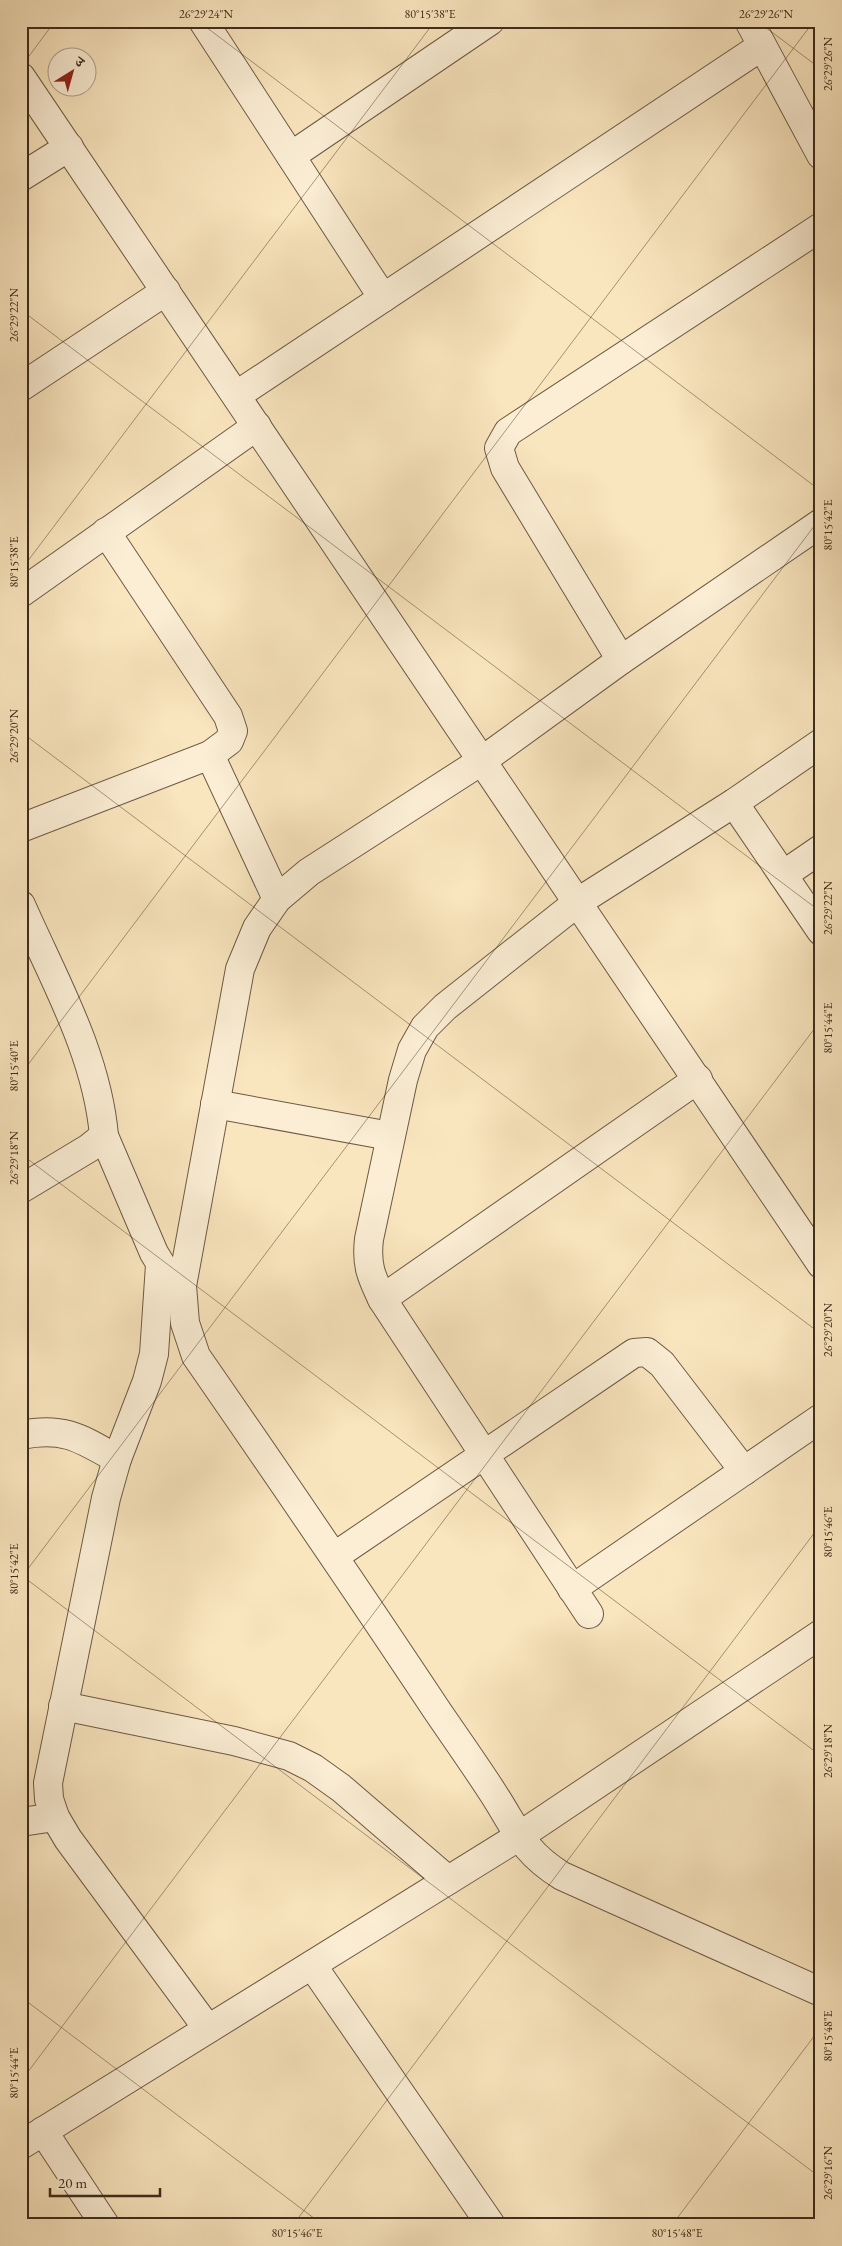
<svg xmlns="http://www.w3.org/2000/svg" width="842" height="2246" font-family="'EB Garamond','Noto Serif Devanagari',serif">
	<rect width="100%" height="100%" fill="#f9e5be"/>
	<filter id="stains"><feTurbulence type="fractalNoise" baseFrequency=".004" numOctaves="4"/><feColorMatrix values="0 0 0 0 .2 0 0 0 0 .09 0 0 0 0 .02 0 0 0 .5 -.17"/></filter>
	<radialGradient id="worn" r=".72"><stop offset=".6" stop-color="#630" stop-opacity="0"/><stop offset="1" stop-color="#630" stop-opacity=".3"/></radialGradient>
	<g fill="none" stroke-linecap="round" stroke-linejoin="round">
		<defs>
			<g id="minor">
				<path d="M 203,21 L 383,298"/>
				<path d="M 21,77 L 821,1264"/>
				<path d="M 291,156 L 490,21"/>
				<path d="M 21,177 L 69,147"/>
				<path d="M 21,387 L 166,291"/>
				<path d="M 237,395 L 762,46"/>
				<path d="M 821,523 L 621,660 L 483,760 L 309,872 L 277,899 L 257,928 L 240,969 L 182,1286 L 185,1323 L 196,1356 C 277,1473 357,1590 436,1709 C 455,1737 475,1765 493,1793 C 517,1830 522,1851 562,1876 L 821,1992"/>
				<path d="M 21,593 L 257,426"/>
				<path d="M 621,660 L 505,468 L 499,448 L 508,432 L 821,227"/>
				<path d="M 210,755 L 277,899"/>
				<path d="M 734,803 L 821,931"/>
				<path d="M 21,828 L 210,755 L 229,741 L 233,731 L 228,716 L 106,532"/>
				<path d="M 783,875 L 821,849"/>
				<path d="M 21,905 C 54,980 97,1054 104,1136 L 89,1148 L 21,1189"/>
				<path d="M 215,1104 L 390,1136"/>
				<path d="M 104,1136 L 154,1253 L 170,1279"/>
				<path d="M 160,1265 L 154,1354 L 147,1381 L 117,1459 L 106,1498 L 48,1783 L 49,1799 L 55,1817 L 68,1839 L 208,2029"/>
				<path d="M 382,1299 C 371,1276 366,1265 369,1239 L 403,1080 L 412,1050 L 425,1027 L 445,1007 L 578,902 L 734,803 L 821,743"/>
				<path d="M 21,1435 C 64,1426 82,1439 117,1459"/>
				<path d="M 335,1556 L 634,1353 L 647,1352 L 662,1364 L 744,1471"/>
				<path d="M 572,1589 L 821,1418"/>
				<path d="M 589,1614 L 382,1299 L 698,1079"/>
				<path d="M 63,1706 L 234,1741 L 289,1756 L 313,1768 L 341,1788 L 448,1880"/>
				<path d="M 21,1822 L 55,1817"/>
				<path d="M 312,1965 L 491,2225"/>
				<path d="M 43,2131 L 105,2225"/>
				<path d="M 21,2145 L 518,1837 L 821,1634"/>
			</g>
			<path id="tertiary" d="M 749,21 L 821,155"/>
		</defs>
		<!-- minor casing -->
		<use href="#minor" stroke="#6d5a44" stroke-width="30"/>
		<!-- tertiary casing -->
		<use href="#tertiary" stroke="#6d5a44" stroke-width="30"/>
		<!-- minor -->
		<use href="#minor" stroke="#fbeed5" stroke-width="28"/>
		<!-- tertiary -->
		<use href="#tertiary" stroke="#fbeed5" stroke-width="28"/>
	</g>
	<!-- ticks -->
	<path fill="none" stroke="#3e2c1b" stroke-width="1" stroke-opacity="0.45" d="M 198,21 L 821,491M 757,21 L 821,69M 21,67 L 55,21M 21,310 L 821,912M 21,570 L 435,21M 21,732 L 821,1334M 21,1074 L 814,21M 21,1154 L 821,1756M 21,1575 L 821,2178M 21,1578 L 821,517M 21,1997 L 323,2225M 21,2081 L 821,1020M 293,2225 L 821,1524M 672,2225 L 821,2027"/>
	<!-- margin -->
	<rect width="842" height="2246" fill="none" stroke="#f9e5be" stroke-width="55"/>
	<!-- north arrow -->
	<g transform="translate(72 72) rotate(37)"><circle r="24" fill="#fbeed5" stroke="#afa08b"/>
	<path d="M0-4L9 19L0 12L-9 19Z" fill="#8f2418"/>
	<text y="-8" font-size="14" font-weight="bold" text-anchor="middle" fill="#3e2c1b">उ</text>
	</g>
	<!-- scale -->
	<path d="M50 2188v8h110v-8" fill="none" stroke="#3e2c1b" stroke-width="2.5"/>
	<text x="58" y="2188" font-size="15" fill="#3e2c1b" stroke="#fbeed5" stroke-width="4" paint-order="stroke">20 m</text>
	<rect x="28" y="28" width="786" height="2190" fill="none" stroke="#3e2c1b" stroke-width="2"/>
	<g font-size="12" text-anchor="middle" fill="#3e2c1b">
		<text x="206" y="18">26°29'24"N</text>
		<text x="430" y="18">80°15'38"E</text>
		<text x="766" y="18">26°29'26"N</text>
		<text transform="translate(828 64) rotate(-90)" y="4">26°29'26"N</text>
		<text transform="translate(14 315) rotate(-90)" y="4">26°29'22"N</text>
		<text transform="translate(828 525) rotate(-90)" y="4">80°15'42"E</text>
		<text transform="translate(14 562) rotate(-90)" y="4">80°15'38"E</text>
		<text transform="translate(14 736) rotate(-90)" y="4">26°29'20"N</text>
		<text transform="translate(828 908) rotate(-90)" y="4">26°29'22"N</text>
		<text transform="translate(828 1028) rotate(-90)" y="4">80°15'44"E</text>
		<text transform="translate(14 1066) rotate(-90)" y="4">80°15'40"E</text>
		<text transform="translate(14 1158) rotate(-90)" y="4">26°29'18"N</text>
		<text transform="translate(828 1330) rotate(-90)" y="4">26°29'20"N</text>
		<text transform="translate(828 1532) rotate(-90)" y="4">80°15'46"E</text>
		<text transform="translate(14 1569) rotate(-90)" y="4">80°15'42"E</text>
		<text transform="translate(828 1751) rotate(-90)" y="4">26°29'18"N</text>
		<text transform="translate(828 2036) rotate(-90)" y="4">80°15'48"E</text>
		<text transform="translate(14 2073) rotate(-90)" y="4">80°15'44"E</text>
		<text transform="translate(828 2173) rotate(-90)" y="4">26°29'16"N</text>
		<text x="297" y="2237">80°15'46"E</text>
		<text x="677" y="2237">80°15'48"E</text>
	</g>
	<rect width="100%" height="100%" filter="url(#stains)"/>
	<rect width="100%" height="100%" fill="url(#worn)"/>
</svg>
